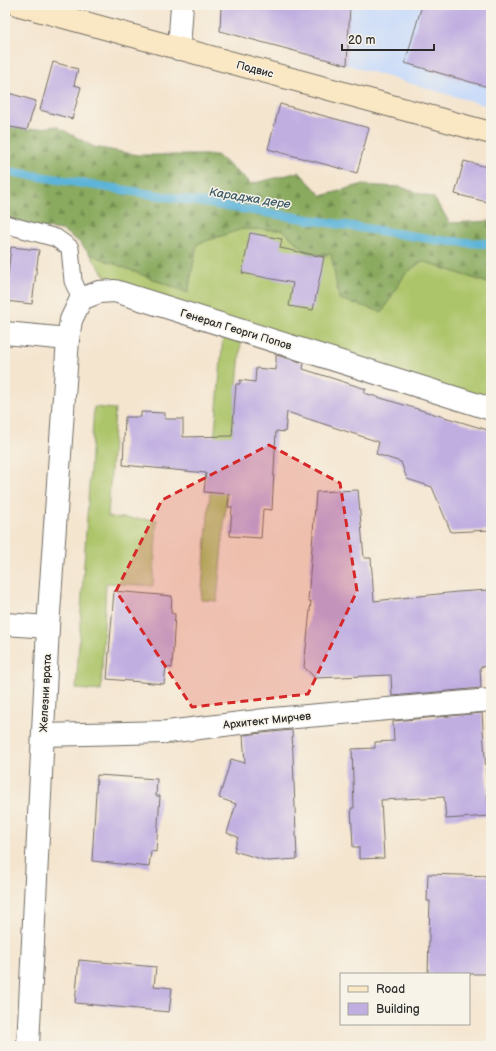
<svg xmlns="http://www.w3.org/2000/svg" width="496" height="1051" font-family="'Balsamiq Sans',sans-serif">
	<defs>
		<pattern id="forest-firs" width="22" height="20" patternUnits="userSpaceOnUse"><rect width="22" height="20" fill="#8aaa5e"/><path d="M5 1l3.5 6h-7zM16 11l3.5 6h-7z" fill="#718b4e"/></pattern>
	</defs>
	<rect width="100%" height="100%" fill="#f7f3e8"/>
	<filter id="ink" filterUnits="userSpaceOnUse"><feTurbulence type="fractalNoise" baseFrequency=".025" numOctaves="2"/><feDisplacementMap in="SourceGraphic" scale="8" xChannelSelector="R" yChannelSelector="G"/><feConvolveMatrix kernelMatrix="1 2 1 2 8 2 1 2 1" color-interpolation-filters="sRGB"/></filter>
	<filter id="wash" filterUnits="userSpaceOnUse"><feTurbulence type="fractalNoise" baseFrequency=".012" numOctaves="4" result="noise"/><feDisplacementMap in="SourceGraphic" scale="16" xChannelSelector="R" yChannelSelector="G"/><feGaussianBlur stdDeviation="0.9" result="paint"/><feColorMatrix in="noise" values="0 0 0 0 0 0 0 0 0 0 0 0 0 0 0 0 0 1.4 0 .05"/><feComposite in="paint" operator="in"/></filter>
	<g filter="url(#wash)">
		<rect width="100%" height="100%" fill="#f4e5cf"/>
		<!-- built -->
		<path fill="#cbdcf9" d="M 350,5 L 491,5 L 491,107 L 347,65 Z"/>
		<!-- grass -->
		<g fill="#adc56a" stroke="#6c784a">
			<path d="M 242,229 L 283,230 C 297,242 312,264 331,253 L 382,312 L 405,274 L 422,261 L 491,284 L 491,409 L 115,291 L 90,254 L 188,293 L 197,244 Z"/>
			<path d="M 223,336 L 241,342 L 217,601 L 201,600 Z"/>
			<path d="M 94,407 L 115,409 L 108,517 L 157,520 L 153,586 L 106,583 L 101,691 L 76,689 Z"/>
		</g>
		<!-- forest -->
		<path fill="url(#forest-firs)" stroke="#5a6a44" d="M 5,126 L 27,130 L 56,126 L 94,147 L 138,155 L 217,155 L 251,184 L 299,172 L 322,196 L 360,185 L 401,187 L 434,198 L 450,223 L 491,221 L 491,284 L 422,261 L 405,274 L 382,312 L 339,299 L 331,254 L 310,255 L 283,230 L 242,229 L 197,244 L 188,293 L 90,254 L 78,241 L 62,230 L 5,224 Z"/>
		<g fill="none" stroke-linecap="round" stroke-linejoin="round">
			<!-- stream -->
			<path stroke="#5cb4d9" stroke-width="9" d="M 5,171 L 444,241 L 491,244"/>
		</g>
		<g id="blocks">
			<!-- building -->
			<g fill="#c0aee1">
				<path d="M 221,5 L 350,5 L 347,65 L 220,31 Z"/>
				<path d="M 422,5 L 491,5 L 491,88 L 405,63 Z"/>
				<path d="M 53,62 L 78,69 L 74,85 L 81,87 L 72,119 L 40,110 Z"/>
				<path d="M 5,92 L 36,101 L 27,130 L 5,126 Z"/>
				<path d="M 280,104 L 369,128 L 357,173 L 268,149 Z"/>
				<path d="M 464,161 L 491,168 L 491,203 L 455,194 Z"/>
				<path d="M 250,233 L 282,239 L 280,248 L 324,257 L 313,310 L 289,306 L 293,283 L 242,273 Z"/>
				<path d="M 11,247 L 39,250 L 32,304 L 5,301 Z"/>
				<path d="M 276,355 L 304,363 L 303,369 L 366,389 L 364,393 L 491,431 L 491,530 L 451,532 L 432,487 L 407,479 L 401,462 L 376,454 L 379,442 L 287,412 L 285,432 L 276,431 L 272,510 L 263,509 L 261,538 L 230,536 L 232,507 L 228,507 L 229,494 L 204,492 L 206,473 L 123,465 L 125,417 L 141,417 L 141,412 L 165,413 L 165,419 L 183,419 L 183,437 L 232,436 L 236,384 L 240,384 L 240,380 L 255,382 L 256,368 L 276,370 Z"/>
				<path d="M 358,490 L 364,558 L 371,558 L 374,601 L 457,592 L 489,590 L 490,602 L 491,602 L 491,666 L 480,667 L 481,688 L 392,696 L 391,675 L 315,678 L 304,667 L 311,601 L 308,601 L 316,492 Z"/>
				<path d="M 114,591 L 172,596 L 171,613 L 175,614 L 172,668 L 166,667 L 164,684 L 107,679 Z"/>
				<path d="M 482,713 L 489,816 L 446,819 L 444,797 L 381,800 L 384,858 L 359,859 L 359,847 L 353,847 L 351,808 L 354,808 L 352,749 L 375,748 L 375,742 L 394,741 L 393,721 Z"/>
				<path d="M 292,730 L 297,859 L 268,861 L 234,851 L 238,837 L 227,833 L 236,804 L 219,798 L 231,759 L 245,763 L 243,735 Z"/>
				<path d="M 97,775 L 157,779 L 156,796 L 160,796 L 156,852 L 151,851 L 149,867 L 92,861 Z"/>
				<path d="M 428,874 L 491,876 L 491,974 L 428,974 L 430,901 L 427,901 Z"/>
				<path d="M 79,960 L 156,967 L 154,986 L 172,988 L 169,1012 L 75,1003 Z"/>
			</g>
		</g>
	</g>
	<g filter="url(#ink)">
		<use href="#blocks" fill-opacity="0" stroke="#716c64" stroke-width="1"/>
		<g fill="none" stroke-linecap="round" stroke-linejoin="round">
			<defs>
				<path id="lane" d="M 5,224 L 56,238 L 70,248 L 73,281 L 81,299"/>
				<g id="street">
					<path d="M 179,49 L 182,5"/>
					<path d="M 5,333 L 68,339 L 71,320 L 81,299 L 99,292 L 115,291 L 491,409"/>
					<path d="M 5,624 L 48,627"/>
					<path d="M 43,735 L 167,732 L 273,719 L 491,700"/>
					<path d="M 28,1046 L 48,627 L 68,339"/>
				</g>
				<path id="secondary" d="M 19,5 L 491,133"/>
			</defs>
			<!-- lane casing -->
			<use href="#lane" stroke="#716c64" stroke-width="19"/>
			<!-- street casing -->
			<use href="#street" stroke="#716c64" stroke-width="24"/>
			<!-- secondary casing -->
			<use href="#secondary" stroke="#716c64" stroke-width="24"/>
			<!-- lane -->
			<use href="#lane" stroke="#fff" stroke-width="17"/>
			<!-- street -->
			<use href="#street" stroke="#fff" stroke-width="22"/>
			<!-- secondary -->
			<use href="#secondary" stroke="#fae7c3" stroke-width="22"/>
		</g>
	</g>
	<!-- marked area -->
	<path fill="#d62828" fill-opacity="0.2" stroke="#d62828" stroke-width="3" stroke-dasharray="8 5" stroke-linejoin="round" d="M 269,445 L 340,483 L 357,591 L 308,694 L 192,707 L 116,591 L 162,500 Z"/>
	<g text-anchor="middle" stroke-width="3" stroke-linejoin="round" paint-order="stroke">
		<!-- street labels -->
		<g font-size="11" fill="#2b2b2b" stroke="#f7f3e8">
			<text transform="translate(255 69) rotate(15)" y="4">Подвис</text>
			<text transform="translate(236 329) rotate(17)" y="4">Генерал Георги Попов</text>
			<text transform="translate(45 693) rotate(-87)" y="4">Железни врата</text>
			<text transform="translate(267 720) rotate(-6)" y="4">Архитект Мирчев</text>
		</g>
		<!-- water labels -->
		<g font-size="12" font-style="italic" fill="#3c5b68" stroke="#f7f3e8">
			<text transform="translate(250 198) rotate(9)" y="4">Караджа дере</text>
		</g>
	</g>
	<!-- margin -->
	<rect width="496" height="1051" fill="none" stroke="#f7f3e8" stroke-width="20"/>
	<!-- legend -->
	<rect x="340" y="973" width="130" height="52" fill="#f7f3e8" stroke="#a5a39c"/>
	<rect x="348" y="986" width="20" height="6" fill="#fae7c3" stroke="#a5a39c"/>
	<text x="376" y="993" font-size="12" fill="#2b2b2b">Road</text>
	<rect x="348" y="1003" width="20" height="12" fill="#c0aee1" stroke="#a5a39c"/>
	<text x="376" y="1013" font-size="12" fill="#2b2b2b">Building</text>
	<!-- scale -->
	<path d="M342 44v6h92v-6" fill="none" stroke="#2b2b2b" stroke-width="2"/>
	<text x="348" y="44" font-size="12" fill="#2b2b2b" stroke="#f7f3e8" stroke-width="3" paint-order="stroke">20 m</text>
</svg>
